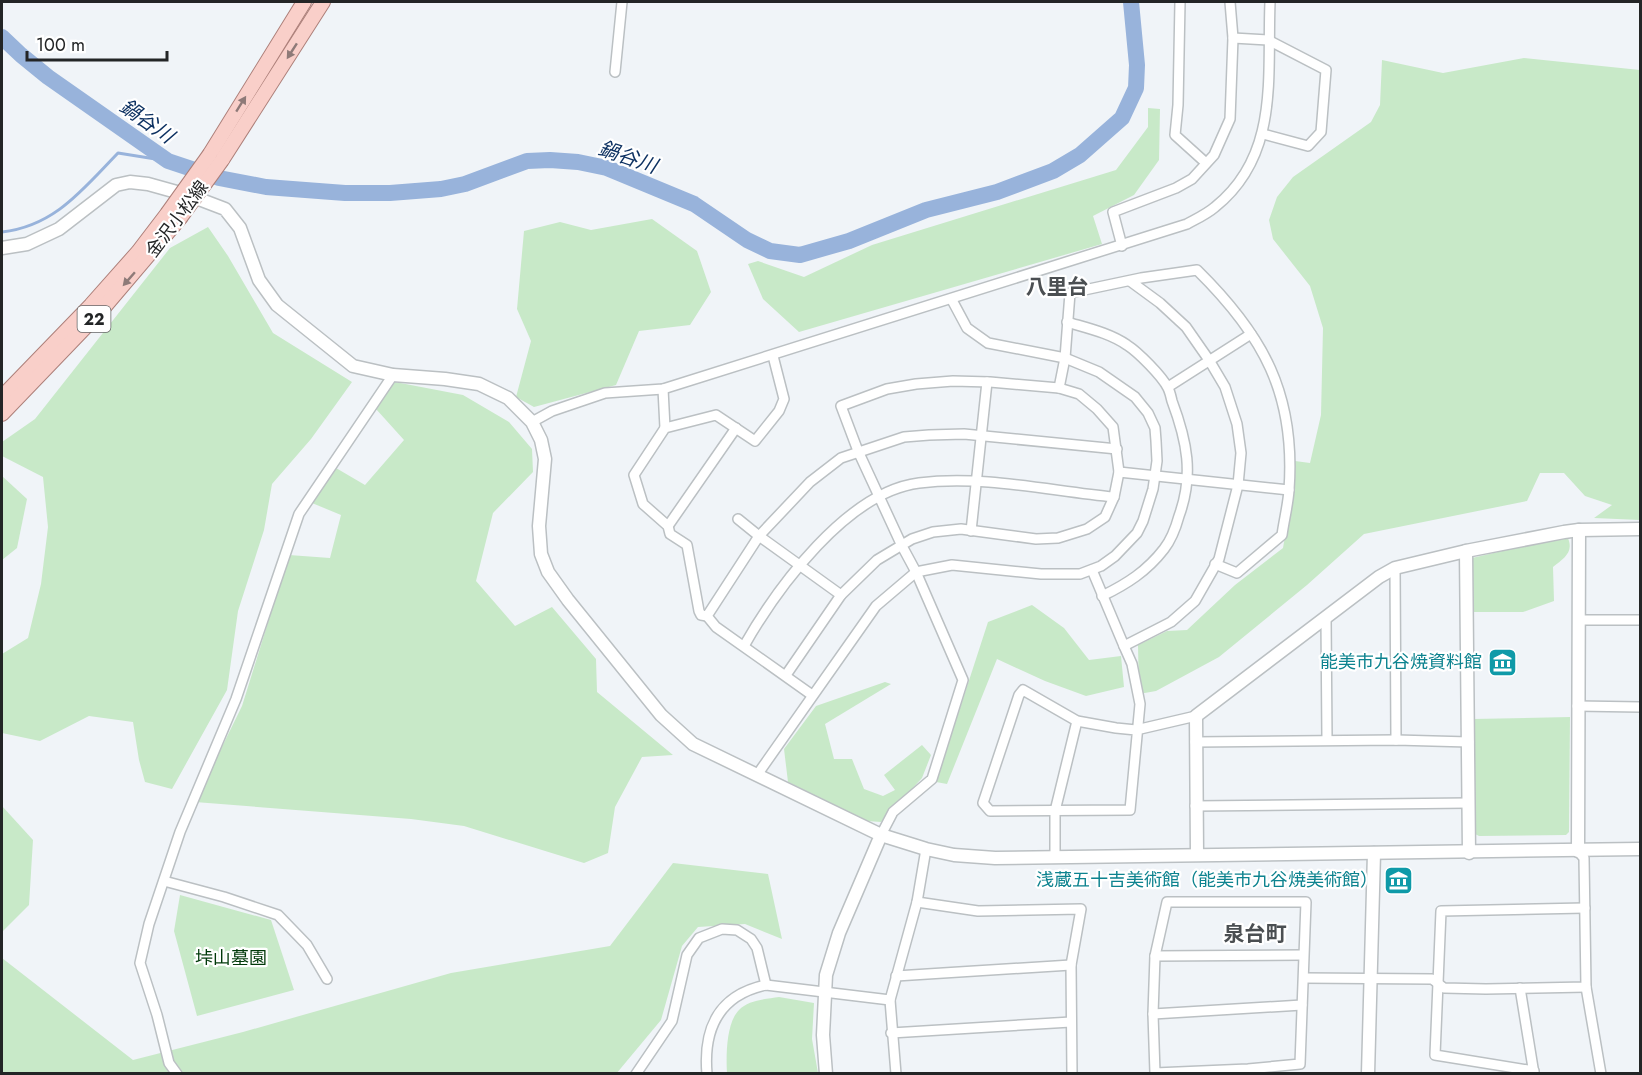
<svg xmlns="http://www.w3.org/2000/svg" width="1642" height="1075" font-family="Jost,'Noto Sans JP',sans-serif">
	<rect width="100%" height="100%" fill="#f0f4f8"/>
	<!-- green -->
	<g fill="#c8e9c8">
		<path d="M 1524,58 L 1640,70 L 1640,520 L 1594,518 L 1612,505 L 1585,496 L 1564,473 L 1540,473 L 1527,501 L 1364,534 L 1307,585 L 1219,657 L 1156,691 L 1139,694 L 1138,645 L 1167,631 L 1187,630 L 1235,585 L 1283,548 L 1292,496 L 1295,461 L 1310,463 L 1321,415 L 1323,328 L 1310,286 L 1273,239 L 1269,220 L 1277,197 L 1293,177 L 1371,122 L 1380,105 L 1382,60 L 1443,73 Z"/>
		<path d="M 1148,108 L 1160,109 L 1159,160 L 1134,195 L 1093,216 L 1102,244 L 799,332 L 763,299 L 748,264 L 758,261 L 804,277 L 872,245 L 1116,170 L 1148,127 Z"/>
		<path d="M 652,219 L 697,251 L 711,292 L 690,325 L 639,331 L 616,385 L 534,407 L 516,397 L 531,341 L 517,309 L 524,231 L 560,222 L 591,230 Z"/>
		<path d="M 208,227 L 228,256 L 273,333 L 352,382 L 311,439 L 272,484 L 264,530 L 238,611 L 227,690 L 172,789 L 145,782 L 139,760 L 133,722 L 89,716 L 40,741 L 2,733 L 2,654 L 28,638 L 41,584 L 48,527 L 43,477 L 2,456 L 2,442 L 35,419 L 170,248 Z"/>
		<path d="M 395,382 L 463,395 L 509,422 L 532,449 L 533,472 L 493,513 L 476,581 L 515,626 L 552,607 L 596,659 L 597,692 L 673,755 L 642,757 L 615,807 L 608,853 L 584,863 L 464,826 L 411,819 L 195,802 L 242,706 L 289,555 L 330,558 L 341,515 L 312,503 L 336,468 L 365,485 L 404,440 L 376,409 Z"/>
		<path d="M 2,476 L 27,499 L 17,548 L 2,560 Z"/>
		<path d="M 1567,536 C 1575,552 1564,558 1553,567 L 1554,601 L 1523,612 L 1474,612 L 1471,609 L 1472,558 Z"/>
		<path d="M 1032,605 L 1064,628 L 1089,660 L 1121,656 L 1124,687 L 1086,696 L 1045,681 L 997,659 L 947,784 L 936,782 L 988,622 Z"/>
		<path d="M 885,682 L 891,684 L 825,724 L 834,759 L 852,759 L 864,789 L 883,796 L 895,790 L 884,775 L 922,745 L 931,755 L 922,778 L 881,822 L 867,821 L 788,782 L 784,749 L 816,706 Z"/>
		<path d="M 1570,717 L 1569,832 L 1566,835 L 1479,836 L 1475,834 L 1473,719 Z"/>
		<path d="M 2,806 L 33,840 L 29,905 L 2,932 Z"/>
		<path d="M 673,863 L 768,874 L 782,939 L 745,924 L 698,927 L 682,946 L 661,1020 L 616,1074 L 2,1073 L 2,958 L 133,1060 L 243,1032 L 451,973 L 610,946 Z"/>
		<path d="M 180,895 L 271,920 L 294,990 L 197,1016 L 174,931 Z"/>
		<path d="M 779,997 L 814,1003 L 812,1039 L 818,1073 L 727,1073 C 726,1056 726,1023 739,1010 C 748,1000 766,999 779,997 Z"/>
	</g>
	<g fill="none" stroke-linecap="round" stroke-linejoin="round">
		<!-- stream -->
		<path stroke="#98b3db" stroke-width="3" d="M 2,232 C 55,226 83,189 118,153 L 168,161"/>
		<!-- river -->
		<path stroke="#98b3db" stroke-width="16" d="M 2,37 L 21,55 L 48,77 L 168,161 L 219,178 L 266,187 L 345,193 L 390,193 L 441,189 L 465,184 L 527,161 L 550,160 L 578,162 L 607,168 L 694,204 L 747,240 L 770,251 L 800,255 L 849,241 L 926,210 L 997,192 L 1053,171 L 1080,155 L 1122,118 L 1136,88 L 1137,65 L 1131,2"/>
		<defs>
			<g id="street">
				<path d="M 1180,2 L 1178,105 L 1175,135 L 1206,163"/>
				<path d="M 1233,38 L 1268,40 L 1326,70 L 1321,132 L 1308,146 L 1263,134"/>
				<path d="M 615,72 L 622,2"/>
				<path d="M 1122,246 L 1113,212 L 1176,188 L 1192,179 L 1214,155 L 1230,119 L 1233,38 L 1230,2"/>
				<path d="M 1067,322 C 1087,328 1110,333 1127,345 C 1138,352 1162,376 1168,388 C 1170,392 1171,397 1172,401 C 1187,441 1194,475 1179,516 C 1176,527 1171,540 1164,549 C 1147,571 1127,584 1102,596"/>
				<path d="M 1168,387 L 1251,334"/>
				<path d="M 1059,388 L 1065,358 L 1070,293 L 1141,278 L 1197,270 C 1263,335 1296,394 1289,490 C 1288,505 1284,520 1282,535 L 1237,573 L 1215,564"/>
				<path d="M 663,389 L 665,428"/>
				<path d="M 532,422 L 552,411 L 605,393 L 663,389 L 1187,224 C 1196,219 1207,214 1215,207 C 1280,155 1267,76 1270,2"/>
				<path d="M 1119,472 L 1289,490"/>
				<path d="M 738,519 L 759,536 L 841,595"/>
				<path d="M 668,526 L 736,428"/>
				<path d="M 971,531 L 987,382"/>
				<path d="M 1395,568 L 1396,740"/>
				<path d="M 1092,570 L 1124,646 L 1171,622 L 1195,601 L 1219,559 L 1238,485 L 1241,453 L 1237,424 L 1225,387 L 1209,360 L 1186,327 L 1160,303 L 1130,281"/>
				<path d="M 707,616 L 701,615 L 699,611 L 687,545 L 670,534 L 668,526 L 643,504 L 634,475 L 665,428 L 716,415 L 755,441 L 779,411 L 784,399 L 773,356"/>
				<path d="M 1326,618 L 1327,740"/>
				<path d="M 1578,620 L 1640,620"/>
				<path d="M 744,646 C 777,588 847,492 919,483 C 984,475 1050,491 1114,497"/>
				<path d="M 1124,646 L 1132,664 L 1140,704 L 1130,810 L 990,811 L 983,803 L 1019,695 L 1023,690 L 1077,721 L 1116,728 L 1136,730 L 1196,716"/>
				<path d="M 786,675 L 841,595 L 877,560 L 912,539 L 933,532 L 961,529 L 1036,539 L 1058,538 L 1087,529 L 1105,517 L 1114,497 L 1119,472 L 1113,427 L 1097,409 L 1079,394 L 1059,388 L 990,382 L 953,381 L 916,384 L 887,389 L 841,406 L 858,451 L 902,546 L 916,572 L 963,680 L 932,779 L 893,812 L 881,835"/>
				<path d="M 812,695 L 716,627 L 707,616 L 759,536 L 810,482 L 841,458 L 904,437 L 929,435 L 964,434 L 1117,449"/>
				<path d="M 1577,706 L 1640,707"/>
				<path d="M 1195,742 L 1396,740 L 1469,742"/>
				<path d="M 757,775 L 876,606 L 916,572 L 952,565 L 1041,574 L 1080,574 L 1101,566 L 1115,556 L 1137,533 L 1143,521 L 1153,489 L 1157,461 L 1156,441 L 1155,428 L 1148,413 L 1135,397 L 1099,372 L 1065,358 L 988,343 L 967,328 L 952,300"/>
				<path d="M 1195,806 L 1468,803"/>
				<path d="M 1055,857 L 1055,811 L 1077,721"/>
				<path d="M 164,881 L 224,897 L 278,915 L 307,945 L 327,979"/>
				<path d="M 917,902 L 978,911 L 1081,909 L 1071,965 L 1072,1074"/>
				<path d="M 1167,902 L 1306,902 L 1300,1064 L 1248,1069 L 1155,1073 L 1153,1014 L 1155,956 Z"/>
				<path d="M 1155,956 L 1303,955"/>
				<path d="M 896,976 L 1071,965"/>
				<path d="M 1304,978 L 1432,979 L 1444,988 L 1486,989 L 1586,987 L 1584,858 L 1578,851"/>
				<path d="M 1586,987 L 1601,1074"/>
				<path d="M 1520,988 L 1534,1074"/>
				<path d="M 1153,1014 L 1302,1005"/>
				<path d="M 891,1033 L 1071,1022"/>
				<path d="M 1534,1071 L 1435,1055 L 1441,911 L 1585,908"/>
				<path d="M 177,1074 L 169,1063 L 157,1015 L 140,963 L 149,924 L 180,832 L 236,699 L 299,514 L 393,375"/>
				<path d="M 636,1074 L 672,1021 L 687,955 L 699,938 L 722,929 L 737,930 L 751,939 L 757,948 L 766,985"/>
				<path d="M 707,1074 C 703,1028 719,995 766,985 L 890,1000"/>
				<path d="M 896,1074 L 890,1000 L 917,902 L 926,849"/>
			</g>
			<g id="secondary">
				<path d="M 2,248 L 27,244 L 59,229 L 116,185 L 130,182 L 148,184 L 191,196 L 225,209 L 240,228 L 259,280 L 277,305 L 353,366 L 393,375 L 445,379 L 479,384 L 508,398 L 532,422 L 541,440 L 545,459 L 539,526 L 541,554 L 548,572 L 568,600 L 661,715 L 693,744 L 881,835 L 839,933 L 826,975 L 823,1035 L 826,1074"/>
				<path d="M 1466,551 L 1469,853"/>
				<path d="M 881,835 L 926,849 L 954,855 L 995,858 L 1640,849"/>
				<path d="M 1578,851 L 1579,530"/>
				<path d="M 1197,854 L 1196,716 L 1379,577 L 1395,568 L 1466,551 L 1564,532 L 1579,530 L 1640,529"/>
				<path d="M 1368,1074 L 1374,853"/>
			</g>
			<g id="primary">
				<path d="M 210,154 L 304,2"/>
				<path d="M 222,160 L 323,2"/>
				<path d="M 2,397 L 91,305 L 138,252 L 167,214"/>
				<path d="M 2,414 L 100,312 L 180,218"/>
			</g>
		</defs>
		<!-- street casing -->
		<use href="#street" stroke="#bbc0c3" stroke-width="12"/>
		<!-- secondary casing -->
		<use href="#secondary" stroke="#bbc0c3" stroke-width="15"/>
		<!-- primary casing -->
		<use href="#primary" stroke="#ac7f79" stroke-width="16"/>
		<!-- street -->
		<use href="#street" stroke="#fff" stroke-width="9"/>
		<!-- secondary -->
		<use href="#secondary" stroke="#fff" stroke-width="12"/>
		<!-- primary -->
		<use href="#primary" stroke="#f9cfc9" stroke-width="14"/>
		<defs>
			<g id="primary-bridge">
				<path d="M 167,214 L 210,154"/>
				<path d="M 180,218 L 222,160"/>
			</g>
		</defs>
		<!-- primary-bridge casing -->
		<use href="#primary-bridge" stroke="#ac7f79" stroke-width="16" stroke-linecap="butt"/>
		<!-- primary-bridge -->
		<use href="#primary-bridge" stroke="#f9cfc9" stroke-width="14"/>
	</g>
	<!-- one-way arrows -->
	<defs><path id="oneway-solid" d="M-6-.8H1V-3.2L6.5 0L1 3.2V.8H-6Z" transform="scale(1.5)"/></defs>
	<g fill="#8e7a78">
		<use href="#oneway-solid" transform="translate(292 51) rotate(123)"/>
		<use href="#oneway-solid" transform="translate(241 104) rotate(-58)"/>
		<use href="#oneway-solid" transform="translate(129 279) rotate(131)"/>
	</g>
	<!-- icons -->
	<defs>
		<symbol id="museum-square" viewBox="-11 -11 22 22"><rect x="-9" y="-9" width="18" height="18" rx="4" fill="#0f9aa8" stroke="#fff"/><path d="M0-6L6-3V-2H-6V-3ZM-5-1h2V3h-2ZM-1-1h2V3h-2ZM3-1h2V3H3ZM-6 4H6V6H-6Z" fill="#fff"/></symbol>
	</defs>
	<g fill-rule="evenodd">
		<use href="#museum-square" x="1486" y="646" width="33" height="33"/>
		<use href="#museum-square" x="1382" y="864" width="33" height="33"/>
	</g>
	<g text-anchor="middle" stroke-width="4.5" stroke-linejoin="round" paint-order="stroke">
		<!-- shield labels -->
		<rect fill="#fff" stroke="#656667" stroke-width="1.5" x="77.5" y="306" width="33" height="26" rx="4.5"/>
		<g font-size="16" font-weight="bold" fill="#232526">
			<text x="94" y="325">22</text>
		</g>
		<!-- street labels -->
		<g font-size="18" fill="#232526" stroke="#fff">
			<text transform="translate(177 219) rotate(-53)" y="6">金沢小松線</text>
		</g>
		<!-- culture labels -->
		<g font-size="18" fill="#0d838f" stroke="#fff" text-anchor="end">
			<text x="1482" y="668">能美市九谷焼資料館</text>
			<text x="1378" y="886">浅蔵五十吉美術館（能美市九谷焼美術館）</text>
		</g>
		<!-- park labels -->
		<g font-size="18" fill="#003909" stroke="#fff">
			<text x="231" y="964">垰山墓園</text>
		</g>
		<!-- water labels -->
		<g font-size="20" font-style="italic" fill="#0e3262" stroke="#fff">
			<text transform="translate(147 121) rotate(35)" y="7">鍋谷川</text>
			<text transform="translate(628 157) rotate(19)" y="7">鍋谷川</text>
		</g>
		<!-- quarter labels -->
		<g font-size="21" font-weight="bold" fill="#4b4f52" stroke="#fff">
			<text x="1057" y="294">八里台</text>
			<text x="1255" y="941">泉台町</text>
		</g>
	</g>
	<!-- border -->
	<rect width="1642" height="1075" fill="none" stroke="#232526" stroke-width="6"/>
	<!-- scale -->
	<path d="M27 51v9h140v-9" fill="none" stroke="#232526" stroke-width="3"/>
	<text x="36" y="51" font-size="18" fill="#232526" stroke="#ffffff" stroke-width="4.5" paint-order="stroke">100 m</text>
</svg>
